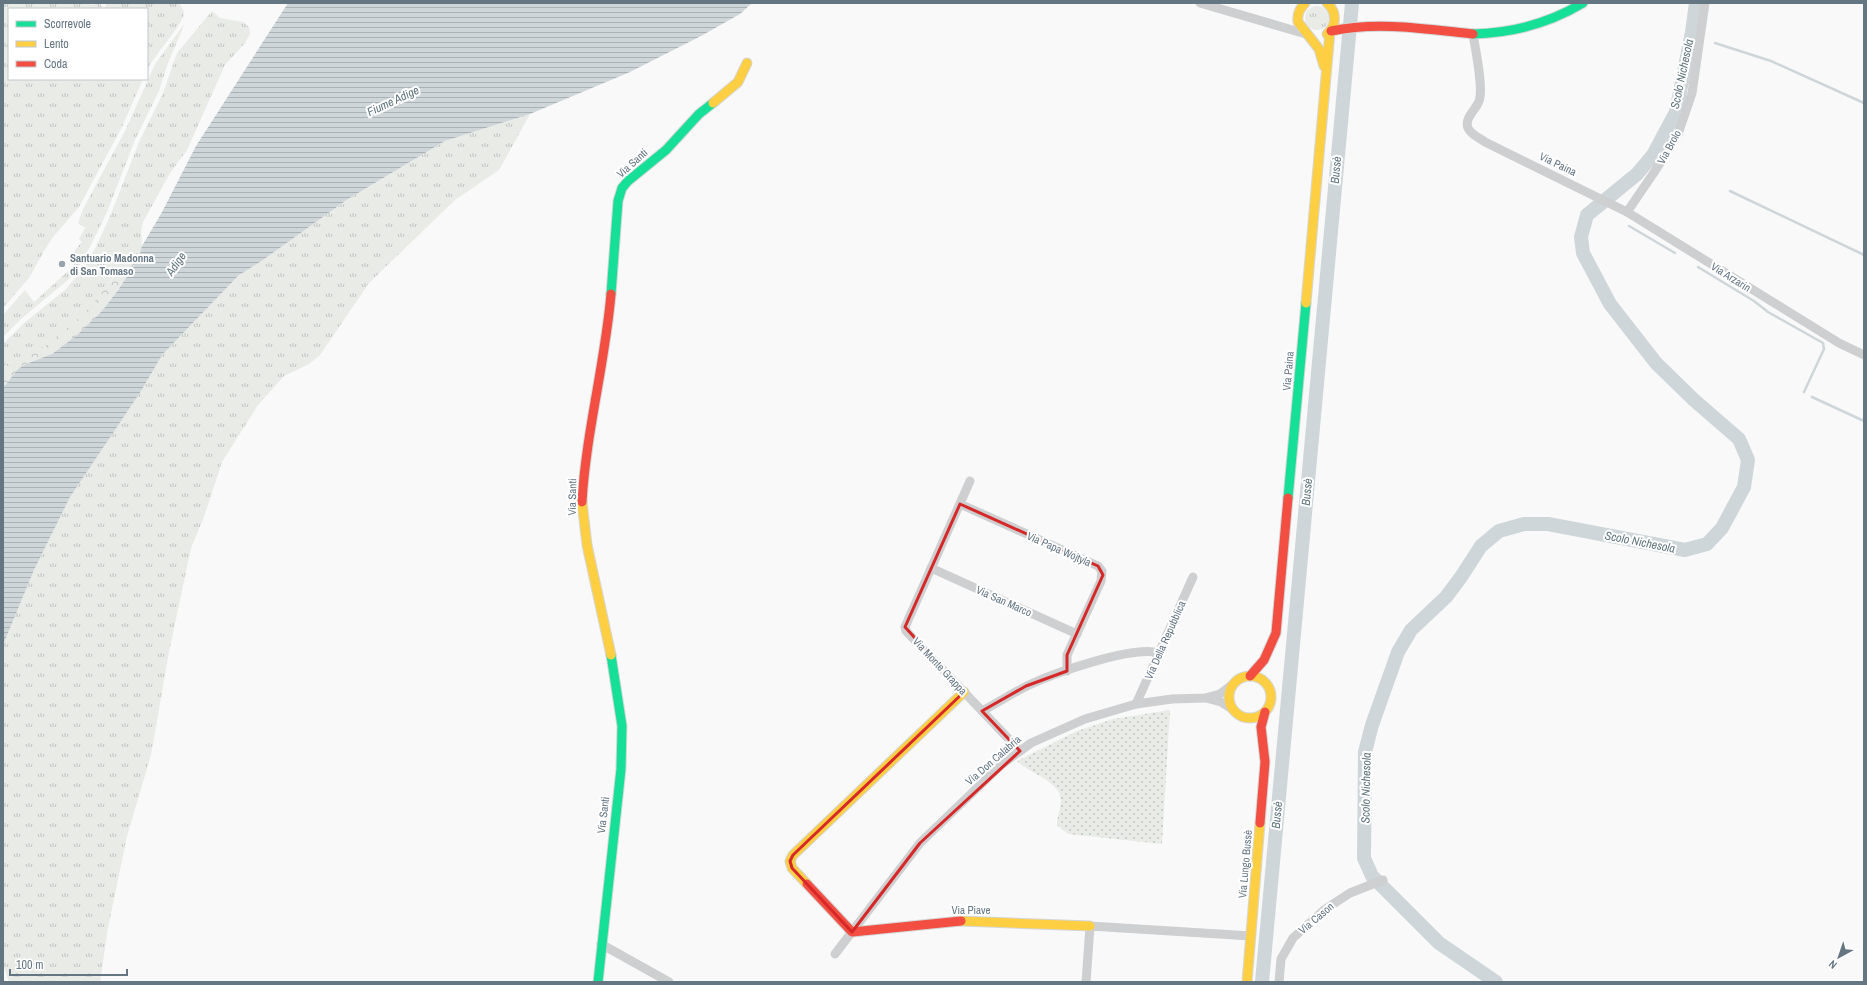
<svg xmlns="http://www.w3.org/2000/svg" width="1867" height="985" font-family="'Archivo Narrow',sans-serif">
	<defs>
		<pattern id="grass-tufts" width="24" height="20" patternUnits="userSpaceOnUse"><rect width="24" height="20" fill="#e8ebe6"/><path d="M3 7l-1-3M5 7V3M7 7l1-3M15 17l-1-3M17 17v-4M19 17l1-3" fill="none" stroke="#c0c3c0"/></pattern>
		<pattern id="forest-crowns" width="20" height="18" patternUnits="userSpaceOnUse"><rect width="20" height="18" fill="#e8ebe6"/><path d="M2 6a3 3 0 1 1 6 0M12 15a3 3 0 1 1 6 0" fill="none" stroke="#c0c3c0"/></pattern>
		<pattern id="park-dots" width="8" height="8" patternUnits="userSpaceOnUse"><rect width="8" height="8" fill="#e8ebe6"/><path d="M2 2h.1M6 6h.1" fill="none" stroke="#c0c3c0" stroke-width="1.8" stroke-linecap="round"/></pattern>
		<pattern id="water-rules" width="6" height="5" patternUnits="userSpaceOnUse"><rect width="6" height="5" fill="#ced6d9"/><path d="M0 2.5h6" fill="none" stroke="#abb2b5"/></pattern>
	</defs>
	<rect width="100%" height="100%" fill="#f9f9f9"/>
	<!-- grass -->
	<g fill="url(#grass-tufts)">
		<path d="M 3,3 L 87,3 L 92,5 L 94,3 L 100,3 L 103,9 L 9,9 L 9,79 L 143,79 L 122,127 L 79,207 L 53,237 L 44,251 L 29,278 L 3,308 Z"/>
		<path d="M 107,3 L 179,3 C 181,6 184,10 184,14 C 182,25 154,56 147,70 L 147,9 L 104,9 Z"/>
		<circle cx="1317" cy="18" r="12"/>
		<path d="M 212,11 L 220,18 L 243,22 L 249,27 L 250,34 L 245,43 L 225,65 L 187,150 L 170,173 L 143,222 L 141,231 L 142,246 L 139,260 L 133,256 C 117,267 109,286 96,301 C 84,317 62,336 45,346 C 33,353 20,358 8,363 L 3,367 L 3,344 L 24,323 L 65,290 L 83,269 L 95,249 L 111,214 L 139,142 L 163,93 L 177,53 Z"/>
		<path d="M 185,23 L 168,63 L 159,91 L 135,140 L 107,212 L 90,247 L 75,272 L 71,268 L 76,262 L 69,257 L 82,242 L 79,239 L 85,228 L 78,223 L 83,209 L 126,129 L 155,64 Z"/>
		<path d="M 530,114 L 499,170 L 455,200 L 369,283 L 320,355 L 309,364 L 284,376 L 258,405 L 222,462 L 204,517 L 191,548 L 169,652 L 151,755 L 127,836 L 108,928 L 100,982 L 9,982 L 3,964 L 3,645 L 34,570 L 70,497 L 162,355 L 239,275 L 263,260 L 348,199 L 445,141 Z"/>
		<path d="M 68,271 L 73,275 L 69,279 L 21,319 L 3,337 L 3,315 L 25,290 L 34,302 Z"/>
	</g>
	<!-- forest -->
	<path fill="url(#forest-crowns)" d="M 128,256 L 133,256 L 139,260 L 102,311 L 76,336 L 52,354 L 26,364 L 18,369 L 3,388 L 3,367 L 8,363 L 45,346 L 84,314 L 109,284 Z"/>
	<!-- park -->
	<path fill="url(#park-dots)" d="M 1170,710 L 1162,844 L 1068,834 L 1057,825 C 1057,816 1061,808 1061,800 C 1060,781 1029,773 1017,761 L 1077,731 L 1113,719 Z"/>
	<!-- water -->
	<path fill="url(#water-rules)" d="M 288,3 L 752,3 L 740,14 L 701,36 L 630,72 L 530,114 L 445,141 L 348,199 L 263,260 L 239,275 L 162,355 L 141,391 L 70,497 L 34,570 L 3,645 L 3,388 L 18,369 L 26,364 L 52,354 L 76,336 L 102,311 L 118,290 L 138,260 L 142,246 L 161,214 L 196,146 Z"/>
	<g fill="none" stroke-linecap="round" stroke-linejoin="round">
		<!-- stream -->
		<g stroke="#ced6d9" stroke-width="2.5">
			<path d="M 1715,43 L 1771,61 L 1864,103"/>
			<path d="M 1730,191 L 1864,255"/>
			<path d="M 1629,226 L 1675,253"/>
			<path d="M 1698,267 L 1754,301 L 1768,312 L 1823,343 L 1824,349 L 1804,392"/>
			<path d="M 1812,397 L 1864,421"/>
		</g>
		<!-- river -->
		<g stroke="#ced6d9" stroke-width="14">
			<path d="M 1262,982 L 1352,3"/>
			<path d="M 1496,982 L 1439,943 L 1372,876 L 1364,858 L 1365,752 L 1372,725 L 1398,652 L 1411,630 L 1446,597 L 1461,577 L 1481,546 L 1499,531 L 1524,524 L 1548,524 L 1685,550 L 1707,544 L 1722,528 L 1744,487 L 1748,460 L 1739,439 L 1694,400 L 1656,363 L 1610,304 L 1583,253 L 1581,237 L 1587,215 L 1637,174 L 1653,155 L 1676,112 L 1692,32 L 1696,3"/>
		</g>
		<defs>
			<g id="fast">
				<path d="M 1473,34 C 1513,33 1548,24 1583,3"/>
				<path d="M 611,294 L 618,201 L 622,188 L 628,181 L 666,150 L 699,114 L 713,103"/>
				<path d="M 1288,498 L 1306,303"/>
				<path d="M 598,982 L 621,769 L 622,726 L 611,655"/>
			</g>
			<g id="slow">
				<path d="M 1305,3 C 1300,9 1297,13 1298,22 L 1319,49 L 1324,66"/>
				<path d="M 1327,3 C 1337,12 1337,25 1327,34"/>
				<path d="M 713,103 L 738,82 L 747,63"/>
				<path d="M 1306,303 L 1330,31"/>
				<path d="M 582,502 L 587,545 L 611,655"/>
				<circle cx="1250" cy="697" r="21"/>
				<path d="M 807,884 L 792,868 L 790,861 L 793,855 L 964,692"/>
				<path d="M 961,921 L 1090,926"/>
				<path d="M 1247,982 L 1260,823"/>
			</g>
			<g id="jam">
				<path d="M 1331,31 C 1378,21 1426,29 1473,34"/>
				<path d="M 582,502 C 586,432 605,364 611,294"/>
				<path d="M 1250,676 L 1264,660 L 1276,633 L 1288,498"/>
				<path d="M 1260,823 L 1265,762 L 1261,727 L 1265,712"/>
				<path d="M 807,884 L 852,932 L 961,921"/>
			</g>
		</defs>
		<!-- fast casing -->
		<use href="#fast" stroke="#d5d6d7" stroke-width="11"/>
		<!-- slow casing -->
		<use href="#slow" stroke="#d5d6d7" stroke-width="11"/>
		<!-- jam casing -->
		<use href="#jam" stroke="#d5d6d7" stroke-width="11"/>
		<!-- street -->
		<g stroke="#cecfd0" stroke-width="9">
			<path d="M 1200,3 L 1306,34"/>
			<path d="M 1473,34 C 1475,48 1484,88 1479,101 C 1476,110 1464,118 1468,128 C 1471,135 1480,138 1485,142 L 1627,212 L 1839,343 L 1864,355"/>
			<path d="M 1627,212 L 1655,171 L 1678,134 L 1692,93 L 1705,3"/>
			<path d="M 970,481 L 905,627 L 906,631 L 1020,751"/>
			<path d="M 960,504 L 1098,566 L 1102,571 L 1101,581 L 1067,655 L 1067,671"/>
			<path d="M 931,568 L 1077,634"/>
			<path d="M 1206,698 L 1221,702 L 1232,709"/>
			<path d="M 1136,704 L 1193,577"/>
			<path d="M 982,711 C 997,703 1011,694 1025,687 C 1051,674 1133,645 1159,653"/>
			<path d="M 601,944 L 669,982"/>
			<path d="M 835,954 L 920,843 L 1001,765 L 1031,743 L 1085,719 L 1136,704 L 1172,699 L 1205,698 L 1220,694 L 1233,684"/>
			<path d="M 1086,982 L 1090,926 L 1251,936"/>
			<path d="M 1279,982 L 1281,959 L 1293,938 L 1324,910 L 1350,893 L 1383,880"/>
		</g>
		<!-- fast -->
		<use href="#fast" stroke="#16e098" stroke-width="9"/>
		<!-- slow -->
		<use href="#slow" stroke="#ffcf43" stroke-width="9"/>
		<!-- jam -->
		<use href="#jam" stroke="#f24e42" stroke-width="9"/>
	</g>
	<!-- marked area -->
	<path fill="none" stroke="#d62828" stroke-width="3" stroke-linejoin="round" d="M 960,504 L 1098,566 L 1103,575 L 1067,655 L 1067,671 L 1026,686 L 982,711 L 1020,751 L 920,843 L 852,932 L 792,868 L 790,861 L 793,855 L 964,692 L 905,627 Z"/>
	<!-- markers -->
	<circle fill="#99a4ac" stroke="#fff" stroke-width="1.5" cx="62" cy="264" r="4"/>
	<g text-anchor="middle" stroke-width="4" stroke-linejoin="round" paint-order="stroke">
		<!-- street labels -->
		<g font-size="11" fill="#657683" stroke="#fff">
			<text transform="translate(1669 147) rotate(-61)" y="4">Via Brolo</text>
			<text transform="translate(632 163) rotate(-42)" y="4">Via Santi</text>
			<text transform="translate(1558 164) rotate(26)" y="4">Via Paina</text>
			<text transform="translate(1731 277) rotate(32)" y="4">Via Arzarin</text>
			<text transform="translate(1288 371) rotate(-85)" y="4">Via Paina</text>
			<text transform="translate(572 497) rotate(-89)" y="4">Via Santi</text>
			<text transform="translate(1059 549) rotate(24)" y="4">Via Papa Wojtyla</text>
			<text transform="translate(1004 601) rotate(24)" y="4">Via San Marco</text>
			<text transform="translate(1165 640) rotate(-66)" y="4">Via Della Repubblica</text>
			<text transform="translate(940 666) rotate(47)" y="4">Via Monte Grappa</text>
			<text transform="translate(993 760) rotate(-41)" y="4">Via Don Calabria</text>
			<text transform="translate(603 815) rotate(-83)" y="4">Via Santi</text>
			<text transform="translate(1245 864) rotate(-85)" y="4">Via Lungo Bussè</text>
			<text x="971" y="914">Via Piave</text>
			<text transform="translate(1316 918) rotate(-40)" y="4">Via Cason</text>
		</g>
		<!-- poi labels -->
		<g font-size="11" font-weight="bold" fill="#657683" stroke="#fff" text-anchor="start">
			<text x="70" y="262">Santuario Madonna<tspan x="70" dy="13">di San Tomaso</tspan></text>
		</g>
		<!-- water labels -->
		<g font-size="12" font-style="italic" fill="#60757c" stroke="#fff">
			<text transform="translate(1682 74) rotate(-78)" y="4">Scolo Nichesola</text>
			<text transform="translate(393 101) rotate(-25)" y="4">Fiume Adige</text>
			<text transform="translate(1336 170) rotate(-85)" y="4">Bussè</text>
			<text transform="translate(176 264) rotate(-55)" y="4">Adige</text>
			<text transform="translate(1307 492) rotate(-85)" y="4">Bussè</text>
			<text transform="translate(1640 542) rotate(11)" y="4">Scolo Nichesola</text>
			<text transform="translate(1366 788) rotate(-89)" y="4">Scolo Nichesola</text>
			<text transform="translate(1277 815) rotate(-85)" y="4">Bussè</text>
		</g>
	</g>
	<!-- border -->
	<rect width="1867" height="985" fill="none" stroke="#657683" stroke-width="8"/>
	<!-- legend -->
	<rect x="8" y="8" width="140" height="72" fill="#ffffff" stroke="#c1c8cd"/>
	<rect x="16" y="21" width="20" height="6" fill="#16e098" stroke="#c1c8cd"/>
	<text x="44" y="28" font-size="12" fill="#657683">Scorrevole</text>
	<rect x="16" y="41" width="20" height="6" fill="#ffcf43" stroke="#c1c8cd"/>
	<text x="44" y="48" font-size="12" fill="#657683">Lento</text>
	<rect x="16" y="61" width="20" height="6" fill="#f24e42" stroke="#c1c8cd"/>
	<text x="44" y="68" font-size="12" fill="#657683">Coda</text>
	<!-- north arrow -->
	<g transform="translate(1839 957) rotate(220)" stroke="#ffffff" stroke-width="3" paint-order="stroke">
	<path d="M0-3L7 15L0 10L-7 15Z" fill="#657683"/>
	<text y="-6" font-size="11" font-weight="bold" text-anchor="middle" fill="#657683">N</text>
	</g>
	<!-- scale -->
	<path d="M10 969v6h117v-6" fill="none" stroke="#657683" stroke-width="2"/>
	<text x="16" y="969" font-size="12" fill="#657683" stroke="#ffffff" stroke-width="3" paint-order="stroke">100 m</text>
</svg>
